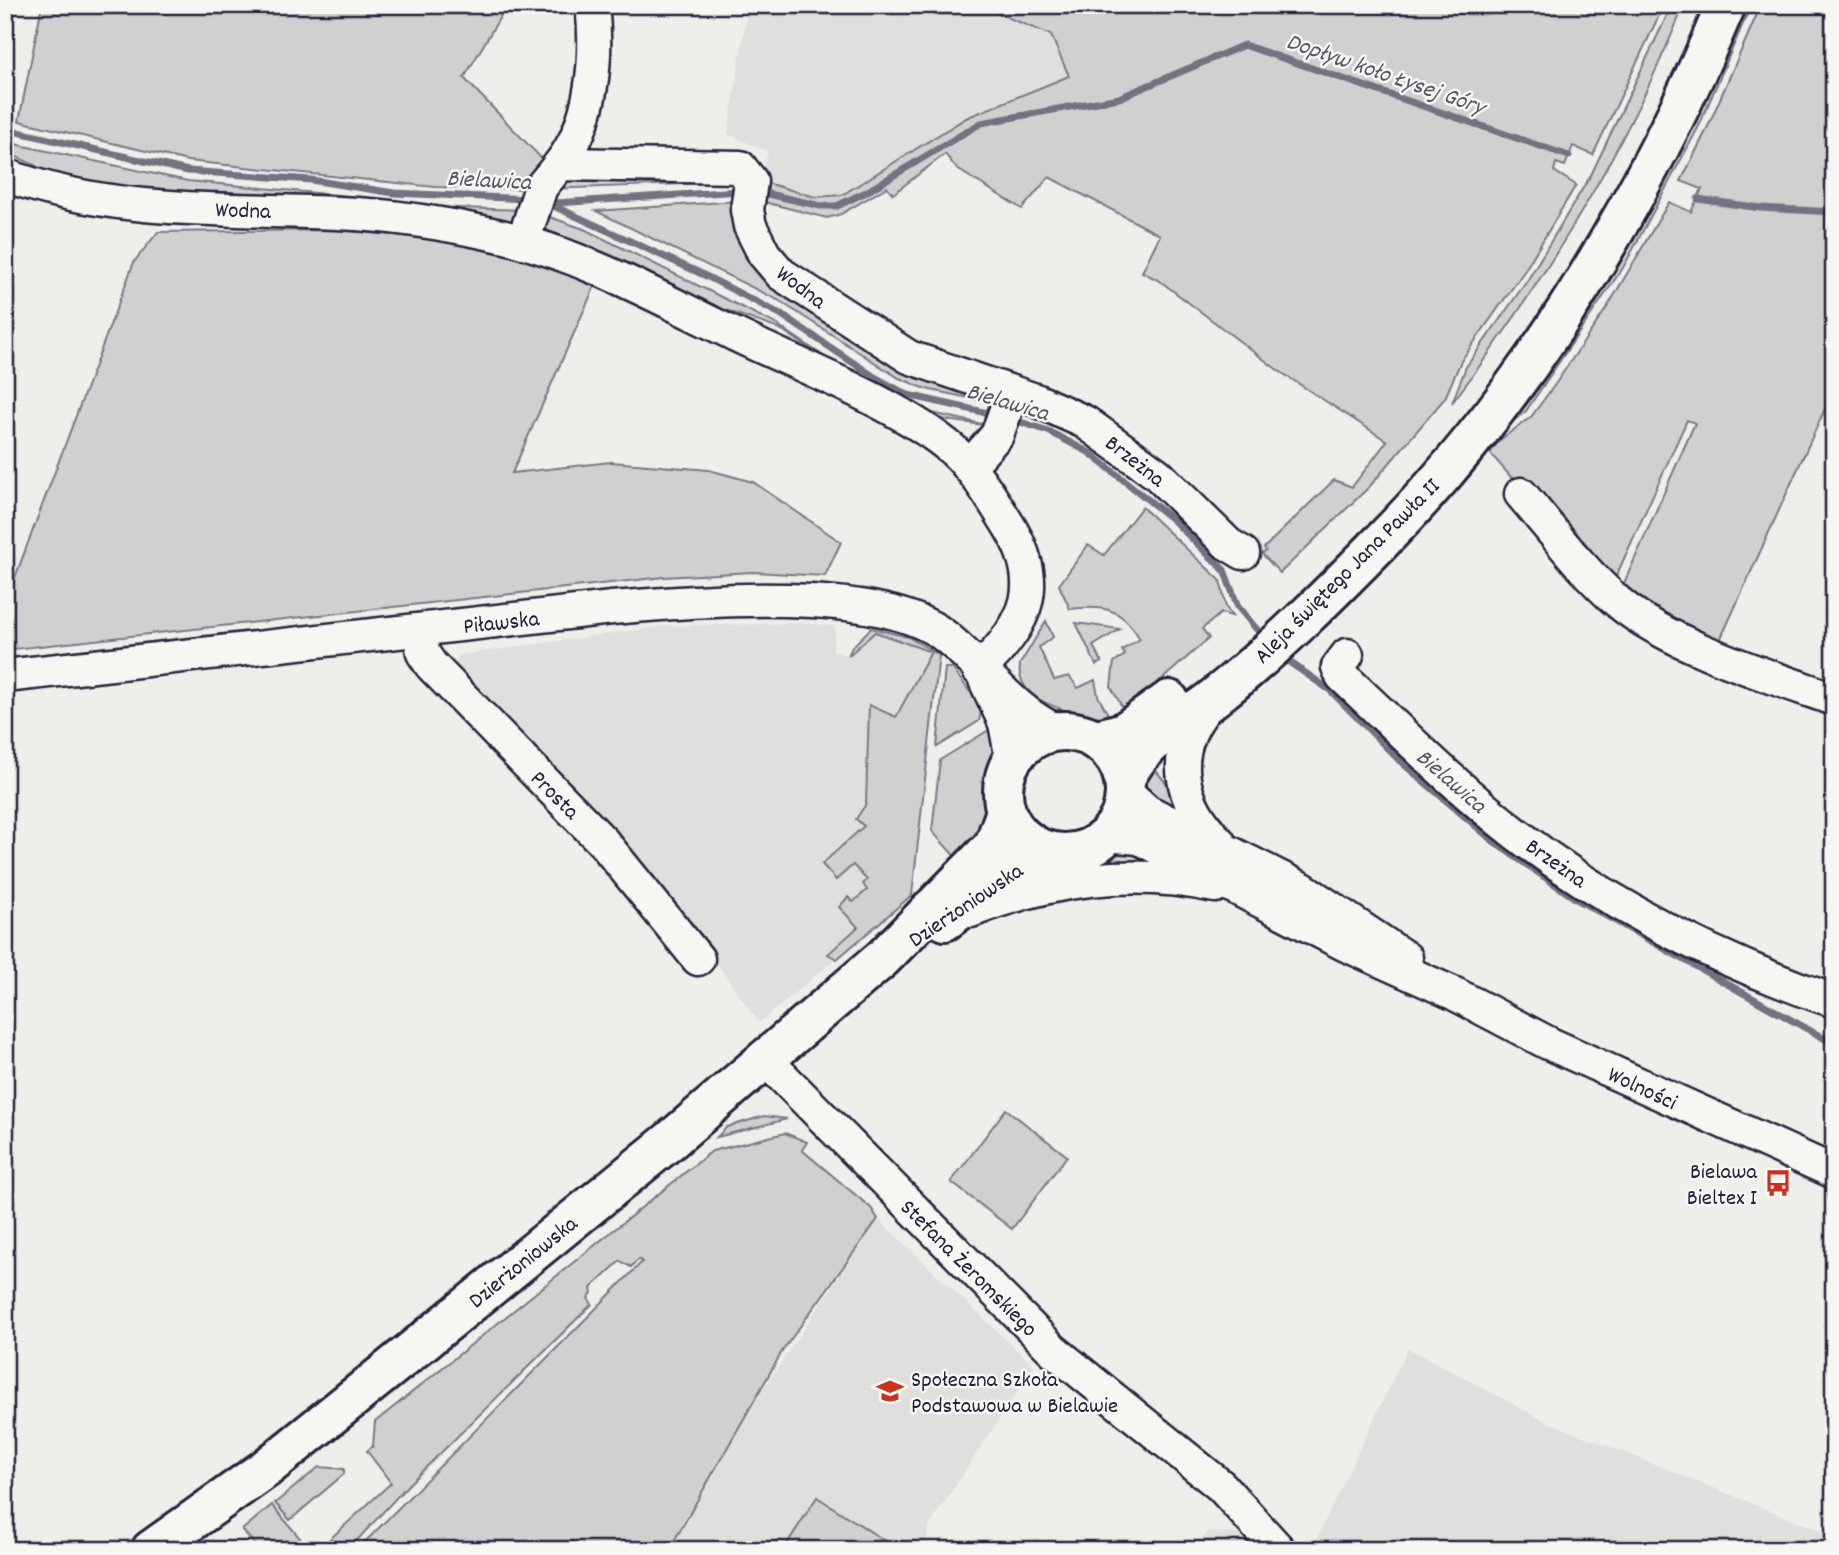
<svg xmlns="http://www.w3.org/2000/svg" width="1839" height="1555" font-family="Dekko,sans-serif">
	<rect width="100%" height="100%" fill="#eeeeeb"/>
	<filter id="ink" filterUnits="userSpaceOnUse"><feTurbulence type="fractalNoise" baseFrequency=".0143" numOctaves="2"/><feDisplacementMap in="SourceGraphic" scale="14" xChannelSelector="R" yChannelSelector="G"/><feConvolveMatrix kernelMatrix="1 2 1 2 8 2 1 2 1" color-interpolation-filters="sRGB"/></filter>
	<g filter="url(#ink)">
		<!-- built -->
		<g fill="#dfdfde">
			<path d="M 748,5 L 977,5 L 1051,35 L 1069,76 L 966,118 L 842,195 L 815,197 L 760,181 L 768,152 L 728,134 Z"/>
			<path d="M 805,623 L 835,626 L 833,650 L 849,656 L 875,632 L 931,652 L 895,718 L 869,704 L 866,804 L 861,814 L 905,901 L 759,1023 L 703,944 L 453,670 L 459,655 L 665,626 Z"/>
			<path d="M 878,1219 L 1034,1366 L 930,1525 L 924,1550 L 670,1550 L 745,1416 Z"/>
			<path d="M 1408,1348 L 1543,1420 L 1834,1536 L 1834,1550 L 1194,1550 L 1208,1531 L 1315,1542 Z"/>
		</g>
		<!-- green -->
		<g fill="#d0d0d1" stroke="#797986" stroke-width="2">
			<path d="M 42,5 L 507,5 L 464,78 L 544,161 L 524,189 L 435,187 L 188,161 L 19,121 Z"/>
			<path d="M 977,5 L 1664,5 L 1593,155 L 1573,146 L 1565,166 L 1556,163 L 1554,171 L 1576,185 L 1525,270 L 1461,361 L 1445,398 L 1370,486 L 1280,573 L 1262,554 L 1266,551 L 1264,548 L 1334,480 L 1352,487 L 1387,441 L 1279,371 L 1160,281 L 1142,272 L 1160,235 L 1049,177 L 1022,209 L 957,169 L 945,154 L 893,194 L 887,187 L 841,214 L 827,218 L 756,200 L 760,181 L 815,197 L 842,195 L 966,118 L 1069,76 L 1051,35 Z"/>
			<path d="M 1672,5 L 1684,5 C 1626,149 1546,280 1452,403 L 1466,367 L 1527,281 L 1592,173 Z"/>
			<path d="M 1740,5 L 1751,5 L 1699,126 L 1624,266 L 1526,411 L 1495,435 Z"/>
			<path d="M 1761,5 L 1834,5 L 1834,389 L 1716,649 L 1625,594 L 1624,583 L 1695,423 L 1687,420 L 1613,583 L 1575,551 L 1490,453 L 1500,440 L 1531,417 L 1556,383 L 1608,306 L 1669,202 L 1691,212 L 1702,189 L 1681,181 L 1706,131 Z"/>
			<path d="M 5,142 L 188,181 L 349,196 L 425,207 L 525,210 L 513,223 L 168,196 L 50,177 L 35,165 L 5,152 Z"/>
			<path d="M 562,176 C 607,183 654,185 700,182 C 715,181 729,170 742,182 L 741,222 L 748,240 L 745,257 L 759,275 L 889,358 L 927,376 L 993,395 L 998,404 L 926,389 L 899,378 L 778,300 L 596,211 L 737,201 L 739,182 L 549,189 Z"/>
			<path d="M 541,214 L 584,229 L 778,325 L 872,389 L 899,402 L 923,411 L 991,426 L 946,420 L 910,410 L 871,390 L 782,330 L 692,298 L 642,269 L 549,231 L 543,226 Z"/>
			<path d="M 334,230 L 479,242 L 597,281 L 512,473 L 611,462 L 709,470 L 753,482 L 841,542 L 825,576 L 752,572 L 664,577 L 5,650 L 5,604 L 134,262 L 158,232 Z"/>
			<path d="M 1142,507 L 1220,580 L 1226,607 L 1232,616 L 1221,613 L 1202,629 L 1209,638 L 1125,712 L 1111,687 L 1114,662 L 1125,655 L 1122,650 L 1140,639 C 1122,608 1104,605 1070,609 L 1059,585 L 1088,545 L 1104,555 Z"/>
			<path d="M 1046,621 L 1053,637 L 1039,647 L 1054,680 L 1069,676 L 1078,688 L 1095,680 L 1098,696 L 1110,718 C 1082,715 1014,706 1020,664 Z"/>
			<path d="M 1076,623 L 1120,629 L 1093,646 L 1102,662 L 1096,665 Z"/>
			<path d="M 871,628 L 908,637 L 939,655 L 912,895 L 837,959 L 828,954 L 858,927 L 839,907 L 848,897 L 853,902 L 867,890 L 863,884 L 867,880 L 853,865 L 836,880 L 822,864 L 864,826 L 856,819 L 866,804 L 869,705 L 896,717 L 931,652 L 875,632 L 848,656 L 852,647 Z"/>
			<path d="M 945,668 L 952,668 L 982,708 L 979,721 L 937,747 Z"/>
			<path d="M 997,725 L 997,761 L 990,794 L 991,818 L 957,859 L 932,831 L 940,760 Z"/>
			<path d="M 1147,760 L 1167,784 L 1174,784 L 1187,818 L 1141,793 Z"/>
			<path d="M 1125,848 L 1178,868 L 1021,874 L 1077,864 Z"/>
			<path d="M 1006,1109 L 1067,1156 L 1012,1229 L 951,1182 Z"/>
			<path d="M 764,1116 L 787,1119 L 717,1137 L 727,1127 Z"/>
			<path d="M 785,1133 L 807,1142 L 802,1150 L 871,1208 L 878,1219 L 783,1350 L 669,1550 L 357,1550 L 642,1262 L 639,1259 L 631,1267 L 620,1261 L 591,1288 L 592,1293 L 588,1298 L 592,1304 L 408,1485 L 348,1550 L 318,1550 L 391,1483 L 367,1451 L 373,1446 L 375,1422 L 712,1151 Z"/>
			<path d="M 319,1467 L 344,1469 L 344,1474 L 290,1520 L 275,1503 Z"/>
			<path d="M 817,1497 L 899,1550 L 783,1550 Z"/>
			<path d="M 272,1505 L 310,1550 L 260,1550 L 242,1530 Z"/>
		</g>
		<g fill="none" stroke-linecap="round" stroke-linejoin="round">
			<!-- stream -->
			<g stroke="#727281" stroke-width="7">
				<path d="M 5,129 L 188,171 L 311,180 L 394,193 L 530,199"/>
				<path d="M 759,192 L 821,206 L 837,206 L 866,192 L 981,123 L 1119,98 L 1244,45 L 1569,156"/>
				<path d="M 1698,199 L 1760,208 L 1834,212"/>
				<path d="M 545,202 L 702,274 L 782,315 L 873,376 L 908,395 L 996,415"/>
				<path d="M 556,203 L 740,191"/>
				<path d="M 1011,419 L 1048,431 L 1090,453 L 1172,519 L 1224,570 L 1238,607 L 1264,638"/>
				<path d="M 1279,655 L 1330,690 L 1399,760 L 1497,844 L 1578,900 L 1834,1044"/>
			</g>
			<defs>
				<g id="minor">
					<path d="M 560,164 C 593,122 598,56 592,5"/>
					<path d="M 5,175 C 112,215 226,208 338,213 C 392,215 448,224 501,236 C 583,255 659,298 734,334 C 800,366 898,403 953,450 C 974,469 991,497 1006,521 C 1046,583 1029,622 979,670"/>
					<path d="M 523,242 L 541,187 L 560,164 L 740,167 L 751,181 L 747,210 L 750,226 L 764,254 L 781,274 L 909,357 L 1038,401 L 1085,422 L 1157,474 L 1228,544 L 1243,553"/>
					<path d="M 969,467 L 997,435 L 1012,393"/>
					<path d="M 1521,494 C 1552,530 1582,571 1618,602 C 1668,645 1771,677 1834,699"/>
					<path d="M 419,630 L 423,653 L 431,665 L 604,843 L 698,959"/>
					<path d="M 1347,655 L 1338,667 L 1342,676 C 1399,729 1454,786 1515,833 C 1611,907 1720,962 1834,1001"/>
					<path d="M 5,676 L 612,608 C 696,601 873,585 942,634 C 978,660 1019,719 1060,731"/>
					<path d="M 985,680 L 1005,723 L 1012,760"/>
					<path d="M 1208,705 C 1168,751 1179,802 1219,842"/>
					<path d="M 1125,791 L 1147,811 L 1303,889 L 1406,958"/>
					<path d="M 1107,835 L 1139,838 L 1346,945 L 1455,994 L 1548,1043 L 1834,1172"/>
					<path d="M 971,911 C 1051,879 1130,868 1215,886"/>
					<path d="M 763,1057 L 1053,1350 L 1221,1486 L 1279,1550"/>
				</g>
				<g id="major">
					<circle cx="1064" cy="792" r="61"/>
					<path d="M 1095,740 L 1124,732 L 1169,700"/>
					<path d="M 1124,781 C 1142,740 1183,723 1216,696 C 1275,649 1329,595 1382,541 C 1533,388 1643,202 1726,5"/>
					<path d="M 945,921 L 1013,871 L 1048,852"/>
					<path d="M 151,1550 L 265,1469 L 455,1316 L 671,1140 L 883,958 L 994,845 L 1006,811"/>
				</g>
			</defs>
			<!-- minor casing -->
			<use href="#minor" stroke="#22223b" stroke-width="37"/>
			<!-- major casing -->
			<use href="#major" stroke="#22223b" stroke-width="44"/>
			<!-- minor -->
			<use href="#minor" stroke="#f6f6f2" stroke-width="32"/>
			<!-- major -->
			<use href="#major" stroke="#f6f6f2" stroke-width="38"/>
		</g>
	</g>
	<!-- icons -->
	<defs>
		<symbol id="bus-bare" viewBox="-9 -9 18 18"><path d="M-5-6H5V4H4V6H2V4H-2V6H-4V4H-5ZM-3.5-4V0h7V-4ZM-3.5 1.2v1.5H-2V1.2ZM2 1.2v1.5H3.5V1.2Z" fill="#c8321e" stroke="#f6f6f2" stroke-width="2.5" paint-order="stroke"/></symbol>
		<symbol id="school-bare" viewBox="-9 -9 18 18"><path d="M0-5L7-2L0 1L-7-2ZM-4 1L0 2.5L4 1V4Q0 6-4 4Z" fill="#c8321e" stroke="#f6f6f2" stroke-width="2.5" paint-order="stroke"/></symbol>
	</defs>
	<g fill-rule="evenodd">
		<use href="#bus-bare" x="1759" y="1164" width="38" height="38"/>
		<use href="#school-bare" x="871" y="1372" width="38" height="38"/>
	</g>
	<g text-anchor="middle" stroke-width="5" stroke-linejoin="round" paint-order="stroke">
		<!-- street labels -->
		<g font-size="23" fill="#22223b" stroke="#f6f6f2">
			<text transform="translate(243 209) rotate(2)" y="8">Wodna</text>
			<text transform="translate(802 286) rotate(37)" y="8">Wodna</text>
			<text transform="translate(1136 460) rotate(38)" y="8">Brzeżna</text>
			<text transform="translate(1346 570) rotate(-45)" y="8">Aleja świętego Jana Pawła II</text>
			<text transform="translate(501 621) rotate(-6)" y="8">Piławska</text>
			<text transform="translate(556 794) rotate(45)" y="8">Prosta</text>
			<text transform="translate(1557 862) rotate(35)" y="8">Brzeżna</text>
			<text transform="translate(965 904) rotate(-34)" y="8">Dzierżoniowska</text>
			<text transform="translate(1643 1087) rotate(25)" y="8">Wolności</text>
			<text transform="translate(522 1261) rotate(-39)" y="8">Dzierżoniowska</text>
			<text transform="translate(970 1267) rotate(45)" y="8">Stefana Żeromskiego</text>
		</g>
		<!-- poi labels -->
		<g font-size="23" fill="#22223b" stroke="#f6f6f2" text-anchor="end">
			<text x="1757" y="1178">Bielawa<tspan x="1757" dy="26">Bieltex I</tspan></text>
			<text x="911" y="1386" text-anchor="start">Społeczna Szkoła<tspan x="911" dy="26">Podstawowa w Bielawie</tspan></text>
		</g>
		<!-- water labels -->
		<g font-size="24" font-style="italic" fill="#575769" stroke="#f6f6f2">
			<text transform="translate(1386 73) rotate(19)" y="8">Dopływ koło Łysej Góry</text>
			<text transform="translate(489 179) rotate(3)" y="8">Bielawica</text>
			<text transform="translate(1008 401) rotate(16)" y="8">Bielawica</text>
			<text transform="translate(1452 780) rotate(41)" y="8">Bielawica</text>
		</g>
	</g>
	<!-- margin -->
	<rect width="1839" height="1555" fill="none" stroke="#f6f6f2" stroke-width="28"/>
	<rect x="14" y="14" width="1811" height="1527" fill="none" stroke="#22223b" stroke-width="2.5" filter="url(#ink)"/>
</svg>
